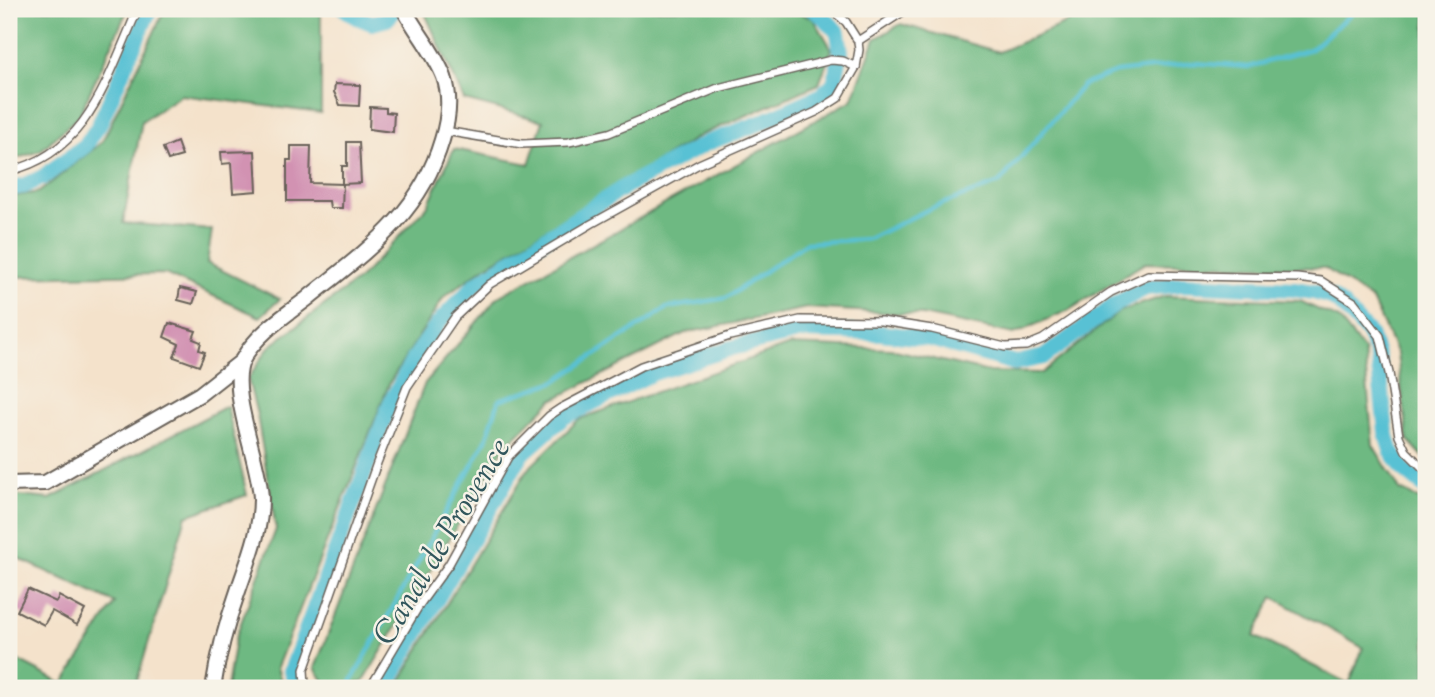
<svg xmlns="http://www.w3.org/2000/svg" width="1435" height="697" font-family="'Sorts Mill Goudy',serif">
	<rect width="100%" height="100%" fill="#f7f3e8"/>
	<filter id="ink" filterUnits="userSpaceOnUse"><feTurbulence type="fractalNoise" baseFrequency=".0143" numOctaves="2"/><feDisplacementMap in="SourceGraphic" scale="14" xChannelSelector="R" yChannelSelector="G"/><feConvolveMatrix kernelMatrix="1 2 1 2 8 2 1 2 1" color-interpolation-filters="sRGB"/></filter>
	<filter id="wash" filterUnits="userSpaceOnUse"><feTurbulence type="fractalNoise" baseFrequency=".00686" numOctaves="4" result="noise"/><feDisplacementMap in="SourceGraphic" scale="28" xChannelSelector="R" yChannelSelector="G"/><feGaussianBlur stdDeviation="1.57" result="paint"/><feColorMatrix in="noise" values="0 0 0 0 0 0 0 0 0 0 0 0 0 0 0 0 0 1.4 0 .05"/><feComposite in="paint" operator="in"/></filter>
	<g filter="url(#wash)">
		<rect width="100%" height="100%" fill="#f4e2cb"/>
		<!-- forest -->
		<g fill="#6eb982" stroke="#456a4f" stroke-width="2" fill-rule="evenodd">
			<path d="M 9,9 L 128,9 L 79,116 L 40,151 L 9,161 Z"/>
			<path d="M 165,9 L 321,9 L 321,113 L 181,95 L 142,121 L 123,223 L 212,230 L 207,263 L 280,299 L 260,317 L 165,274 L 9,277 L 9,197 L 39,192 L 102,142 Z"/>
			<path d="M 423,9 L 789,9 L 814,19 L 832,49 L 819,84 L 701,135 L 485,267 L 444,297 L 390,382 L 277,667 L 283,688 L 227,688 L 235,639 L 276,529 L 257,415 L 248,379 L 269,347 L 360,278 L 427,207 L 454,149 L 529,164 L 543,121 L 464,100 Z"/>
			<path d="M 1098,9 L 1426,9 L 1426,460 L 1408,440 L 1397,354 L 1372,300 L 1325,268 L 1145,263 L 1069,310 L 1014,334 L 923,315 L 807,308 L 685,333 L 552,400 L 504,448 L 363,682 L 328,688 L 315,668 L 425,383 L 498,297 L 852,100 L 875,39 L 901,24 L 999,52 Z"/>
			<path d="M 1165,296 L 1300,301 L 1339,319 L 1364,351 L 1373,445 L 1400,490 L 1426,502 L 1426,688 L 396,688 L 527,470 L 579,419 L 790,345 L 891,349 L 989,372 L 1042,373 L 1120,311 ZM 1273,597 L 1363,648 L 1349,684 L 1254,636 Z"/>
			<path d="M 227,406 L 247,495 L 186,516 L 135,688 L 9,688 L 9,656 L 63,684 L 115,603 L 9,554 L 9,497 L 12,495 L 50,499 Z"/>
		</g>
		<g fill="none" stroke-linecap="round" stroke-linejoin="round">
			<!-- stream -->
			<path stroke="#58c1d4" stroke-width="4.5" d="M 350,684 L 486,440 L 499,400 L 554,382 L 667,308 L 726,298 L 806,243 L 868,239 L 929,209 L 999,183 L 1083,85 L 1116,72 L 1194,63 L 1249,67 L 1311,49 L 1357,9"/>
			<!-- canal -->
			<g stroke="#58c1d4" stroke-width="16">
				<path d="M 345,9 L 357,17 L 372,23 L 387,19 L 396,9"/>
				<path d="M 9,188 L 24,186 L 43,177 L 86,145 L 99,125 L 150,9"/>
				<path d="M 298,688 L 291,671 L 390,404 L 413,360 L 441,320 L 476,284 L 626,186 L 707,143 L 760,123 L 822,95 L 834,83 L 841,52 L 838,33 L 825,18 L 812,9"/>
				<path d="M 385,688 L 522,454 L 564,417 L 653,373 L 732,348 L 802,331 L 881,333 L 931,339 L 1015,363 L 1044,357 L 1119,302 L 1146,288 L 1182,284 L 1294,289 L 1314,292 L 1331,297 L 1343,306 L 1370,335 L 1378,358 L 1386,432 L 1391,450 L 1403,469 L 1426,488"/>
			</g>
		</g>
		<g id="blocks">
			<!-- building -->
			<g fill="#d292b2">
				<path d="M 335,84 L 360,85 L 359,106 L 340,105 L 334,92 Z"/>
				<path d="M 370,107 L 386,108 L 386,112 L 394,113 L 393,132 L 369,129 Z"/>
				<path d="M 177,142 L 182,156 L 168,160 L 163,148 Z"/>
				<path d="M 347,142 L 359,142 L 361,183 L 342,184 L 342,166 L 347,166 Z"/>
				<path d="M 291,146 L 311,146 L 310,183 L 343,184 L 342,208 L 330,208 L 329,201 L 287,201 L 287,160 L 291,160 Z"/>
				<path d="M 255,151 L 257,191 L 233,193 L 231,163 L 222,164 L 221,152 Z"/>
				<path d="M 180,288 L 197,292 L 193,304 L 178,300 Z"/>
				<path d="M 169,323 L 196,331 L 193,339 L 201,342 L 199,350 L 205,352 L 199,366 L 174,357 L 179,344 L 164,337 Z"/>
				<path d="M 28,589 L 56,602 L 59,596 L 85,610 L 77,625 L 52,611 L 44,625 L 17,611 Z"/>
			</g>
		</g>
	</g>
	<g filter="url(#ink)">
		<use href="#blocks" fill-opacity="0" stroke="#686159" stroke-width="2"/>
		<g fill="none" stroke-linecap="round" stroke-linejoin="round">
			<defs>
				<g id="service">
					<path d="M 858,41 L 907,9"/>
					<path d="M 445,131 L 522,144 L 569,142 L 609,133 L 718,88 L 831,60 L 843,61 L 856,67"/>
					<path d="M 9,171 C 89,153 108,75 138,9"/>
					<path d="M 311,688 L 305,684 L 304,670 L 377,463 L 407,387 L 455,317 L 490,284 L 591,224 L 699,164 L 816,112 L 838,98 L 856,67 L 859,50 L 858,41 L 846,22 L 831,9"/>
					<path d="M 370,688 L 420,604 L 449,564 L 508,457 L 549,416 L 561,408 L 641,366 L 730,336 L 800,320 L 881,321 L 932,329 L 1005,347 L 1026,346 L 1043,339 L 1111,292 L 1148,275 L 1297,278 L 1321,281 L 1354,302 L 1380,336 L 1389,373 L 1399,436 L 1406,451 L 1426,471"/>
				</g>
				<g id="minor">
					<path d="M 9,484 L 45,483 L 200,394 L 242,361"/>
					<path d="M 213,688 C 218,655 227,622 238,591 C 248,561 261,531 261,499 C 260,461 227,390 243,359 C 256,334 286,315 308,298 C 366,251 420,215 442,140 C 448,121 451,97 444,77 C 435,53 416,32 404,9"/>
				</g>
			</defs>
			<!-- service casing -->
			<use href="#service" stroke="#686159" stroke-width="10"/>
			<!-- minor casing -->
			<use href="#minor" stroke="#686159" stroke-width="18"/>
			<!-- service -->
			<use href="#service" stroke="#fff" stroke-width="7"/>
			<!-- minor -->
			<use href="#minor" stroke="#fff" stroke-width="14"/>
		</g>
	</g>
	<g text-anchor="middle" stroke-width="5" stroke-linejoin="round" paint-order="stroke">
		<!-- water labels -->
		<g font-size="32" font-style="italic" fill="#31565c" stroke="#f7f3e8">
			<text transform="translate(441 541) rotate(-59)" y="11">Canal de Provence</text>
		</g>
	</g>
	<!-- margin -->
	<rect width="1435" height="697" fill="none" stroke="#f7f3e8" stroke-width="35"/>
</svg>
